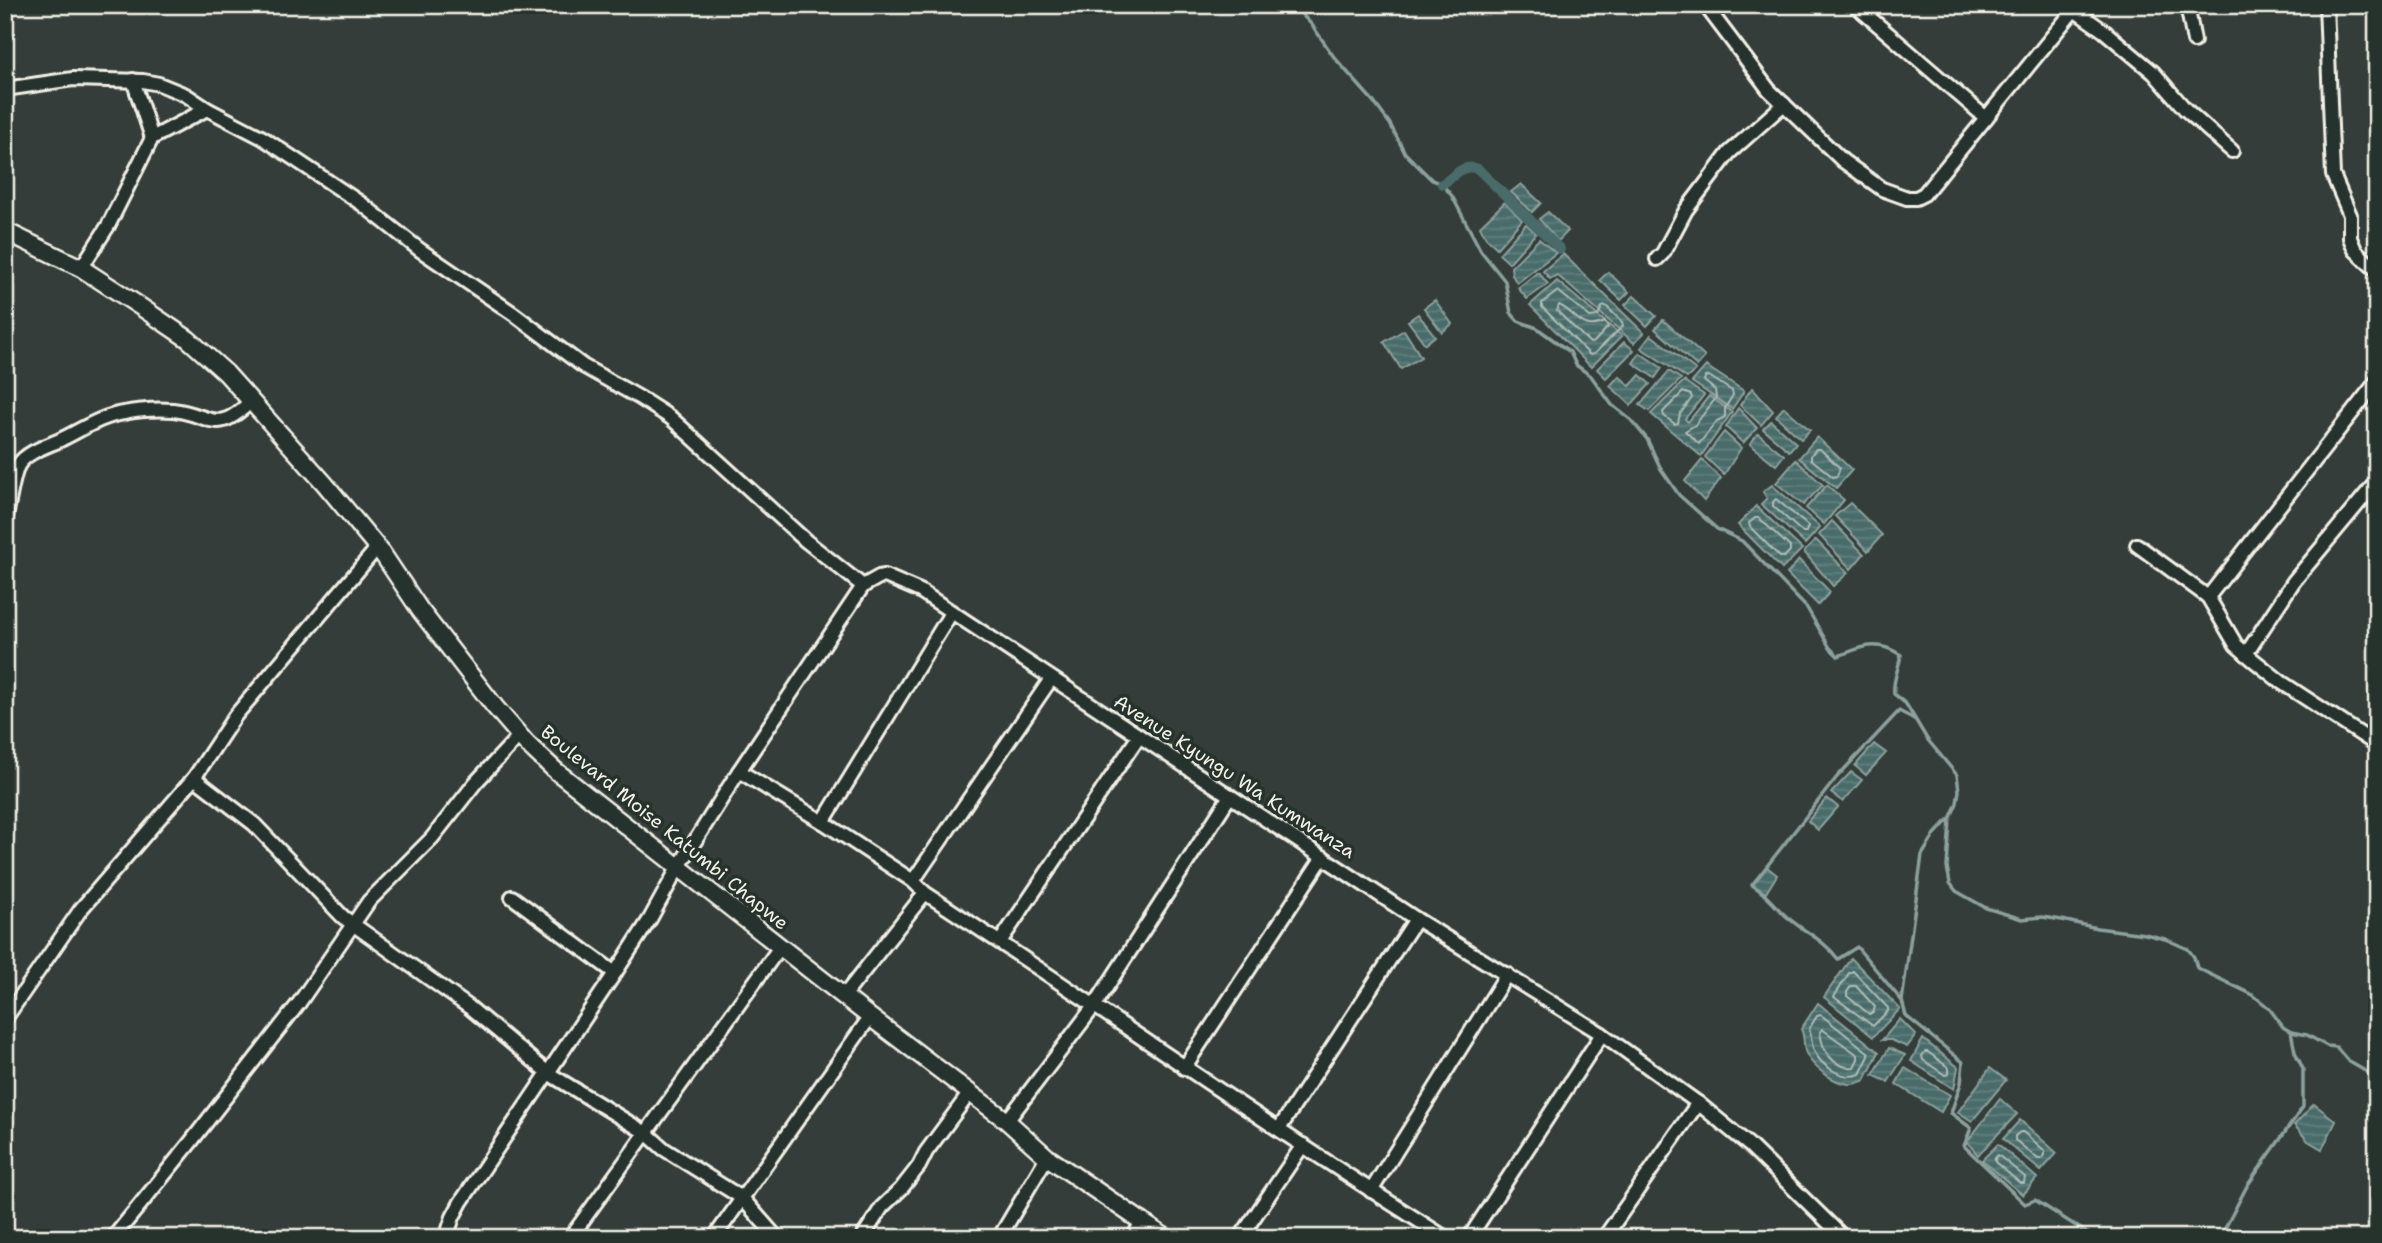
<svg xmlns="http://www.w3.org/2000/svg" width="2382" height="1243" font-family="'Shantell Sans',sans-serif">
	<defs>
		<pattern id="water-rules" width="6" height="5" patternUnits="userSpaceOnUse" patternTransform="scale(1.75)"><rect width="6" height="5" fill="#486c6b"/><path d="M0 2.5h6" fill="none" stroke="#638180"/></pattern>
	</defs>
	<rect width="100%" height="100%" fill="#343d39"/>
	<filter id="ink" filterUnits="userSpaceOnUse"><feTurbulence type="fractalNoise" baseFrequency=".0143" numOctaves="2"/><feDisplacementMap in="SourceGraphic" scale="14" xChannelSelector="R" yChannelSelector="G"/><feConvolveMatrix kernelMatrix="1 2 1 2 8 2 1 2 1" color-interpolation-filters="sRGB"/></filter>
	<g filter="url(#ink)">
		<!-- water -->
		<g fill="url(#water-rules)" stroke="#8da19d" stroke-width="2">
			<path d="M 1521,184 L 1541,203 L 1532,212 L 1511,192 Z"/>
			<path d="M 1505,202 L 1522,220 L 1497,248 L 1486,238 L 1480,226 Z"/>
			<path d="M 1548,212 L 1568,231 L 1558,241 L 1539,219 Z"/>
			<path d="M 1526,224 L 1536,233 L 1509,263 L 1499,254 Z"/>
			<path d="M 1539,239 L 1556,253 L 1517,283 L 1512,275 L 1511,267 Z"/>
			<path d="M 1563,254 L 1644,333 L 1634,343 L 1557,275 L 1550,279 L 1543,271 Z"/>
			<path d="M 1538,272 L 1548,284 L 1527,299 L 1518,288 Z"/>
			<path d="M 1608,272 L 1629,292 L 1621,300 L 1600,280 Z"/>
			<path d="M 1557,281 L 1622,336 L 1591,367 L 1530,305 Z"/>
			<path d="M 1634,296 L 1656,316 L 1647,326 L 1625,305 Z"/>
			<path d="M 1435,300 L 1452,324 L 1442,332 L 1424,308 Z"/>
			<path d="M 1418,314 L 1435,336 L 1425,344 L 1408,321 Z"/>
			<path d="M 1663,320 L 1705,357 L 1697,366 L 1655,329 Z"/>
			<path d="M 1404,330 L 1421,357 L 1401,369 L 1384,342 Z"/>
			<path d="M 1651,335 L 1696,370 L 1687,378 L 1641,348 Z"/>
			<path d="M 1624,342 L 1634,350 L 1606,378 L 1597,369 Z"/>
			<path d="M 1640,353 L 1662,368 L 1655,378 L 1633,363 Z"/>
			<path d="M 1706,366 L 1744,391 L 1732,409 L 1692,382 Z"/>
			<path d="M 1669,371 L 1681,379 L 1649,411 L 1640,405 Z"/>
			<path d="M 1640,375 L 1650,384 L 1631,405 L 1610,386 L 1619,376 L 1630,386 Z"/>
			<path d="M 1684,381 L 1704,395 L 1685,419 L 1688,422 L 1709,396 L 1732,412 L 1701,456 L 1651,414 Z"/>
			<path d="M 1752,388 L 1773,411 L 1761,425 L 1740,405 Z"/>
			<path d="M 1784,407 L 1810,430 L 1801,439 L 1776,416 Z"/>
			<path d="M 1738,408 L 1757,428 L 1743,443 L 1726,427 Z"/>
			<path d="M 1771,421 L 1796,443 L 1789,451 L 1763,429 Z"/>
			<path d="M 1724,432 L 1741,448 L 1724,475 L 1705,457 Z"/>
			<path d="M 1758,434 L 1784,455 L 1776,465 L 1750,444 Z"/>
			<path d="M 1817,437 L 1852,470 L 1836,488 L 1799,458 Z"/>
			<path d="M 1702,460 L 1721,478 L 1704,501 L 1685,481 Z"/>
			<path d="M 1796,460 L 1823,485 L 1803,505 L 1776,483 Z"/>
			<path d="M 1772,485 L 1820,527 L 1805,544 L 1761,504 L 1767,498 L 1763,492 Z"/>
			<path d="M 1827,485 L 1844,500 L 1824,524 L 1806,508 Z"/>
			<path d="M 1850,503 L 1882,535 L 1868,551 L 1835,516 Z"/>
			<path d="M 1756,506 L 1802,549 L 1782,569 L 1738,525 Z"/>
			<path d="M 1832,521 L 1864,554 L 1851,569 L 1819,535 Z"/>
			<path d="M 1816,540 L 1848,573 L 1833,586 L 1804,552 Z"/>
			<path d="M 1799,560 L 1830,592 L 1818,605 L 1787,574 Z"/>
			<path d="M 1874,744 L 1886,753 L 1866,775 L 1855,766 Z"/>
			<path d="M 1851,772 L 1862,780 L 1843,802 L 1831,793 Z"/>
			<path d="M 1827,798 L 1838,807 L 1818,830 L 1808,821 Z"/>
			<path d="M 1767,867 L 1777,875 L 1766,893 L 1752,885 Z"/>
			<path d="M 1851,958 L 1900,1009 L 1873,1037 L 1824,997 Z"/>
			<path d="M 1818,1003 L 1879,1052 L 1865,1080 C 1860,1082 1855,1085 1849,1084 C 1834,1083 1811,1067 1805,1051 C 1803,1044 1805,1037 1801,1029 Z"/>
			<path d="M 1900,1019 L 1916,1035 L 1907,1047 L 1891,1040 L 1882,1040 Z"/>
			<path d="M 1923,1039 L 1958,1067 L 1954,1089 L 1911,1061 Z"/>
			<path d="M 1889,1048 L 1905,1055 L 1888,1082 L 1873,1075 Z"/>
			<path d="M 1905,1068 L 1950,1095 L 1941,1112 L 1896,1084 Z"/>
			<path d="M 1990,1068 L 2006,1080 L 1972,1121 L 1958,1112 Z"/>
			<path d="M 2000,1099 L 2017,1114 L 1978,1155 L 1967,1142 Z"/>
			<path d="M 2314,1104 L 2336,1121 L 2322,1149 L 2308,1141 L 2294,1125 Z"/>
			<path d="M 2020,1120 L 2057,1153 L 2041,1171 L 2003,1139 Z"/>
			<path d="M 1998,1144 L 2037,1178 L 2023,1195 L 1982,1160 Z"/>
		</g>
		<g fill="none" stroke-linecap="round" stroke-linejoin="round">
			<!-- shore -->
			<g stroke="#afbcb6" stroke-width="2">
				<path d="M 1558,291 L 1590,317 L 1598,316 L 1602,307 L 1606,306 L 1622,322 L 1623,326 L 1594,354 L 1590,355 L 1542,307 L 1542,303 Z"/>
				<path d="M 1559,305 C 1577,313 1581,333 1605,322 L 1608,327 L 1594,342 L 1590,343 L 1557,311 Z"/>
				<path d="M 1709,376 L 1732,391 L 1733,395 L 1725,408 L 1725,417 L 1717,421 L 1699,444 L 1685,431 L 1695,425 L 1716,398 L 1715,390 L 1704,381 L 1705,377 Z"/>
				<path d="M 1683,392 L 1691,395 L 1692,398 L 1680,414 L 1678,423 L 1675,424 L 1664,416 L 1663,412 Z"/>
				<path d="M 1816,449 L 1820,449 L 1840,468 L 1837,476 L 1833,477 L 1811,459 L 1811,455 Z"/>
				<path d="M 1776,499 L 1808,526 L 1806,532 L 1802,532 L 1773,506 L 1773,502 Z"/>
				<path d="M 1755,518 L 1759,518 L 1790,547 L 1790,551 L 1784,557 L 1780,557 L 1750,527 L 1749,523 Z"/>
				<path d="M 1853,971 L 1888,1008 L 1888,1011 L 1873,1026 L 1834,997 L 1849,973 Z"/>
				<path d="M 1851,986 L 1856,986 L 1875,1007 L 1873,1013 L 1869,1014 L 1847,996 L 1847,992 Z"/>
				<path d="M 1821,1015 L 1869,1053 L 1869,1056 L 1860,1074 C 1843,1081 1821,1066 1814,1051 C 1811,1045 1812,1036 1809,1029 L 1817,1016 Z"/>
				<path d="M 1822,1029 L 1858,1055 L 1858,1059 L 1854,1067 C 1833,1069 1822,1050 1820,1032 Z"/>
				<path d="M 1925,1052 L 1928,1052 L 1949,1068 L 1949,1074 L 1945,1075 L 1923,1060 L 1922,1056 Z"/>
				<path d="M 2020,1132 L 2023,1132 L 2045,1151 L 2045,1155 L 2042,1159 L 2038,1159 L 2015,1140 L 2015,1136 Z"/>
				<path d="M 1998,1155 L 2025,1177 L 2024,1183 L 2020,1183 L 1995,1162 L 1995,1158 Z"/>
			</g>
			<!-- stream -->
			<g stroke="#8da19d" stroke-width="3.5">
				<path d="M 1293,5 L 1312,25 L 1334,57 L 1373,101 L 1390,124 L 1405,153 L 1432,180 L 1442,184 L 1452,196 L 1481,251 L 1505,281 L 1511,313 L 1518,321 L 1537,328 L 1570,352 L 1576,365 L 1591,376 L 1612,405 L 1631,420 L 1647,439 L 1661,469 L 1679,495 L 1717,529 L 1742,541 L 1807,608 L 1830,648 L 1838,656 C 1863,647 1876,639 1901,655 C 1899,668 1892,681 1894,694 L 1906,704 L 1927,739 L 1957,775 L 1959,791 L 1957,803 L 1950,819 L 1947,867 L 1950,883 L 1956,891 L 1986,908 L 2022,919 L 2042,917 L 2062,920 L 2097,928 L 2145,934 L 2165,939 L 2188,949 L 2194,957 L 2197,968 L 2253,995 L 2269,1008 L 2283,1027 L 2291,1032 L 2307,1035 L 2327,1046 L 2336,1047 L 2348,1061 L 2377,1078"/>
				<path d="M 1914,719 L 1899,711 L 1837,777 L 1752,885 C 1766,893 1774,906 1786,916 C 1805,933 1822,938 1838,959 L 1857,947 L 1902,1001 L 1906,1016 L 1963,1062 L 1961,1083 L 1951,1113 L 1971,1128 L 1964,1146 L 2025,1204 L 2035,1200 L 2095,1238"/>
				<path d="M 1902,1001 L 1922,855 L 1935,834 L 1948,820"/>
				<path d="M 2220,1238 L 2247,1186 L 2303,1107 L 2303,1069 L 2295,1052 L 2291,1032"/>
			</g>
			<!-- canal -->
			<path stroke="#486c6b" stroke-width="10" d="M 1442,184 C 1455,177 1461,163 1478,169 L 1560,249"/>
			<defs>
				<g id="minor">
					<path d="M 1705,5 L 1769,90 L 1843,161 L 1882,189 L 1907,198 L 1916,198 L 1924,194 L 2074,10"/>
					<path d="M 1855,5 L 1986,118"/>
					<path d="M 2067,5 L 2104,31 L 2154,73 L 2185,109 L 2232,151"/>
					<path d="M 2187,5 L 2194,41"/>
					<path d="M 2326,5 L 2333,175 L 2350,215 L 2350,238 L 2355,250 L 2377,271"/>
					<path d="M 133,80 L 152,138"/>
					<path d="M 5,89 L 73,79 L 143,81 L 159,84 L 186,95 L 207,109 L 263,138 L 362,204 L 420,250 L 514,314 L 583,366 L 640,398 L 671,418 L 806,541 L 863,586"/>
					<path d="M 1657,259 L 1663,253 L 1686,210 L 1729,153 L 1784,104"/>
					<path d="M 81,268 L 108,226 L 152,138 L 207,109"/>
					<path d="M 5,522 C 8,509 13,473 19,464 C 27,452 47,446 60,440 C 81,430 101,416 124,413 C 139,410 157,409 173,410 C 211,414 215,437 251,401"/>
					<path d="M 2137,545 L 2208,597 L 2236,645 L 2251,658 L 2281,682 L 2377,745"/>
					<path d="M 2208,597 L 2377,381"/>
					<path d="M 2246,654 L 2294,581 L 2377,481"/>
					<path d="M 739,771 L 823,822 L 913,881 L 925,893 C 1099,1007 1269,1127 1446,1238"/>
					<path d="M 194,778 L 254,824 L 343,917 L 469,1007 L 548,1073 L 646,1133 L 664,1149 L 742,1198 L 777,1238"/>
					<path d="M 823,822 L 951,613"/>
					<path d="M 913,881 L 1051,679"/>
					<path d="M 512,897 L 615,973"/>
					<path d="M 1000,942 L 1139,736"/>
					<path d="M 844,996 L 925,893"/>
					<path d="M 5,1019 L 81,909 L 194,778 L 235,716 L 377,548"/>
					<path d="M 1184,1068 L 1323,857"/>
					<path d="M 1007,1121 L 1095,1005 L 1230,796"/>
					<path d="M 1279,1129 L 1416,919"/>
					<path d="M 1371,1191 L 1507,974"/>
					<path d="M 113,1238 L 190,1143 L 299,1003 L 369,901 L 432,838 L 476,782 L 520,735"/>
					<path d="M 446,1238 L 453,1217 L 461,1202 L 615,973 L 650,919 L 678,868 L 739,771 L 863,586 L 879,577 L 885,576 L 920,591 L 1416,919 L 1602,1034 L 1698,1103 L 1749,1145 L 1844,1238"/>
					<path d="M 570,1238 L 780,947"/>
					<path d="M 714,1238 L 870,1017"/>
					<path d="M 862,1238 L 882,1207 L 901,1189 L 919,1166 L 926,1152 L 969,1094"/>
					<path d="M 999,1238 L 1047,1157"/>
					<path d="M 1133,1238 L 1143,1220"/>
					<path d="M 1240,1238 L 1303,1145"/>
					<path d="M 1469,1238 L 1602,1034"/>
					<path d="M 1604,1238 L 1698,1103"/>
				</g>
				<path id="tertiary" d="M 5,231 L 81,268 L 138,305 L 188,339 L 226,373 L 325,484 L 382,553 L 420,610 L 495,707 L 527,744 L 556,771 L 870,1017 L 1007,1121 L 1047,1157 L 1166,1238"/>
			</defs>
			<!-- minor casing -->
			<use href="#minor" stroke="#f4f1e8" stroke-width="18"/>
			<!-- tertiary casing -->
			<use href="#tertiary" stroke="#f4f1e8" stroke-width="21"/>
			<!-- minor -->
			<use href="#minor" stroke="#26332d" stroke-width="12"/>
			<!-- tertiary -->
			<use href="#tertiary" stroke="#26332d" stroke-width="16"/>
		</g>
	</g>
	<g text-anchor="middle" stroke-width="7" stroke-linejoin="round" paint-order="stroke">
		<!-- street labels -->
		<g font-size="19" fill="#f4f1e8" stroke="#26332d">
			<text transform="translate(1235 776) rotate(33)" y="7">Avenue Kyungu Wa Kumwanza</text>
			<text transform="translate(665 827) rotate(39)" y="7">Boulevard Moise Katumbi Chapwe</text>
		</g>
	</g>
	<!-- margin -->
	<rect width="2382" height="1243" fill="none" stroke="#26332d" stroke-width="28"/>
	<rect x="14" y="14" width="2354" height="1215" fill="none" stroke="#f4f1e8" stroke-width="2.5" filter="url(#ink)"/>
</svg>
